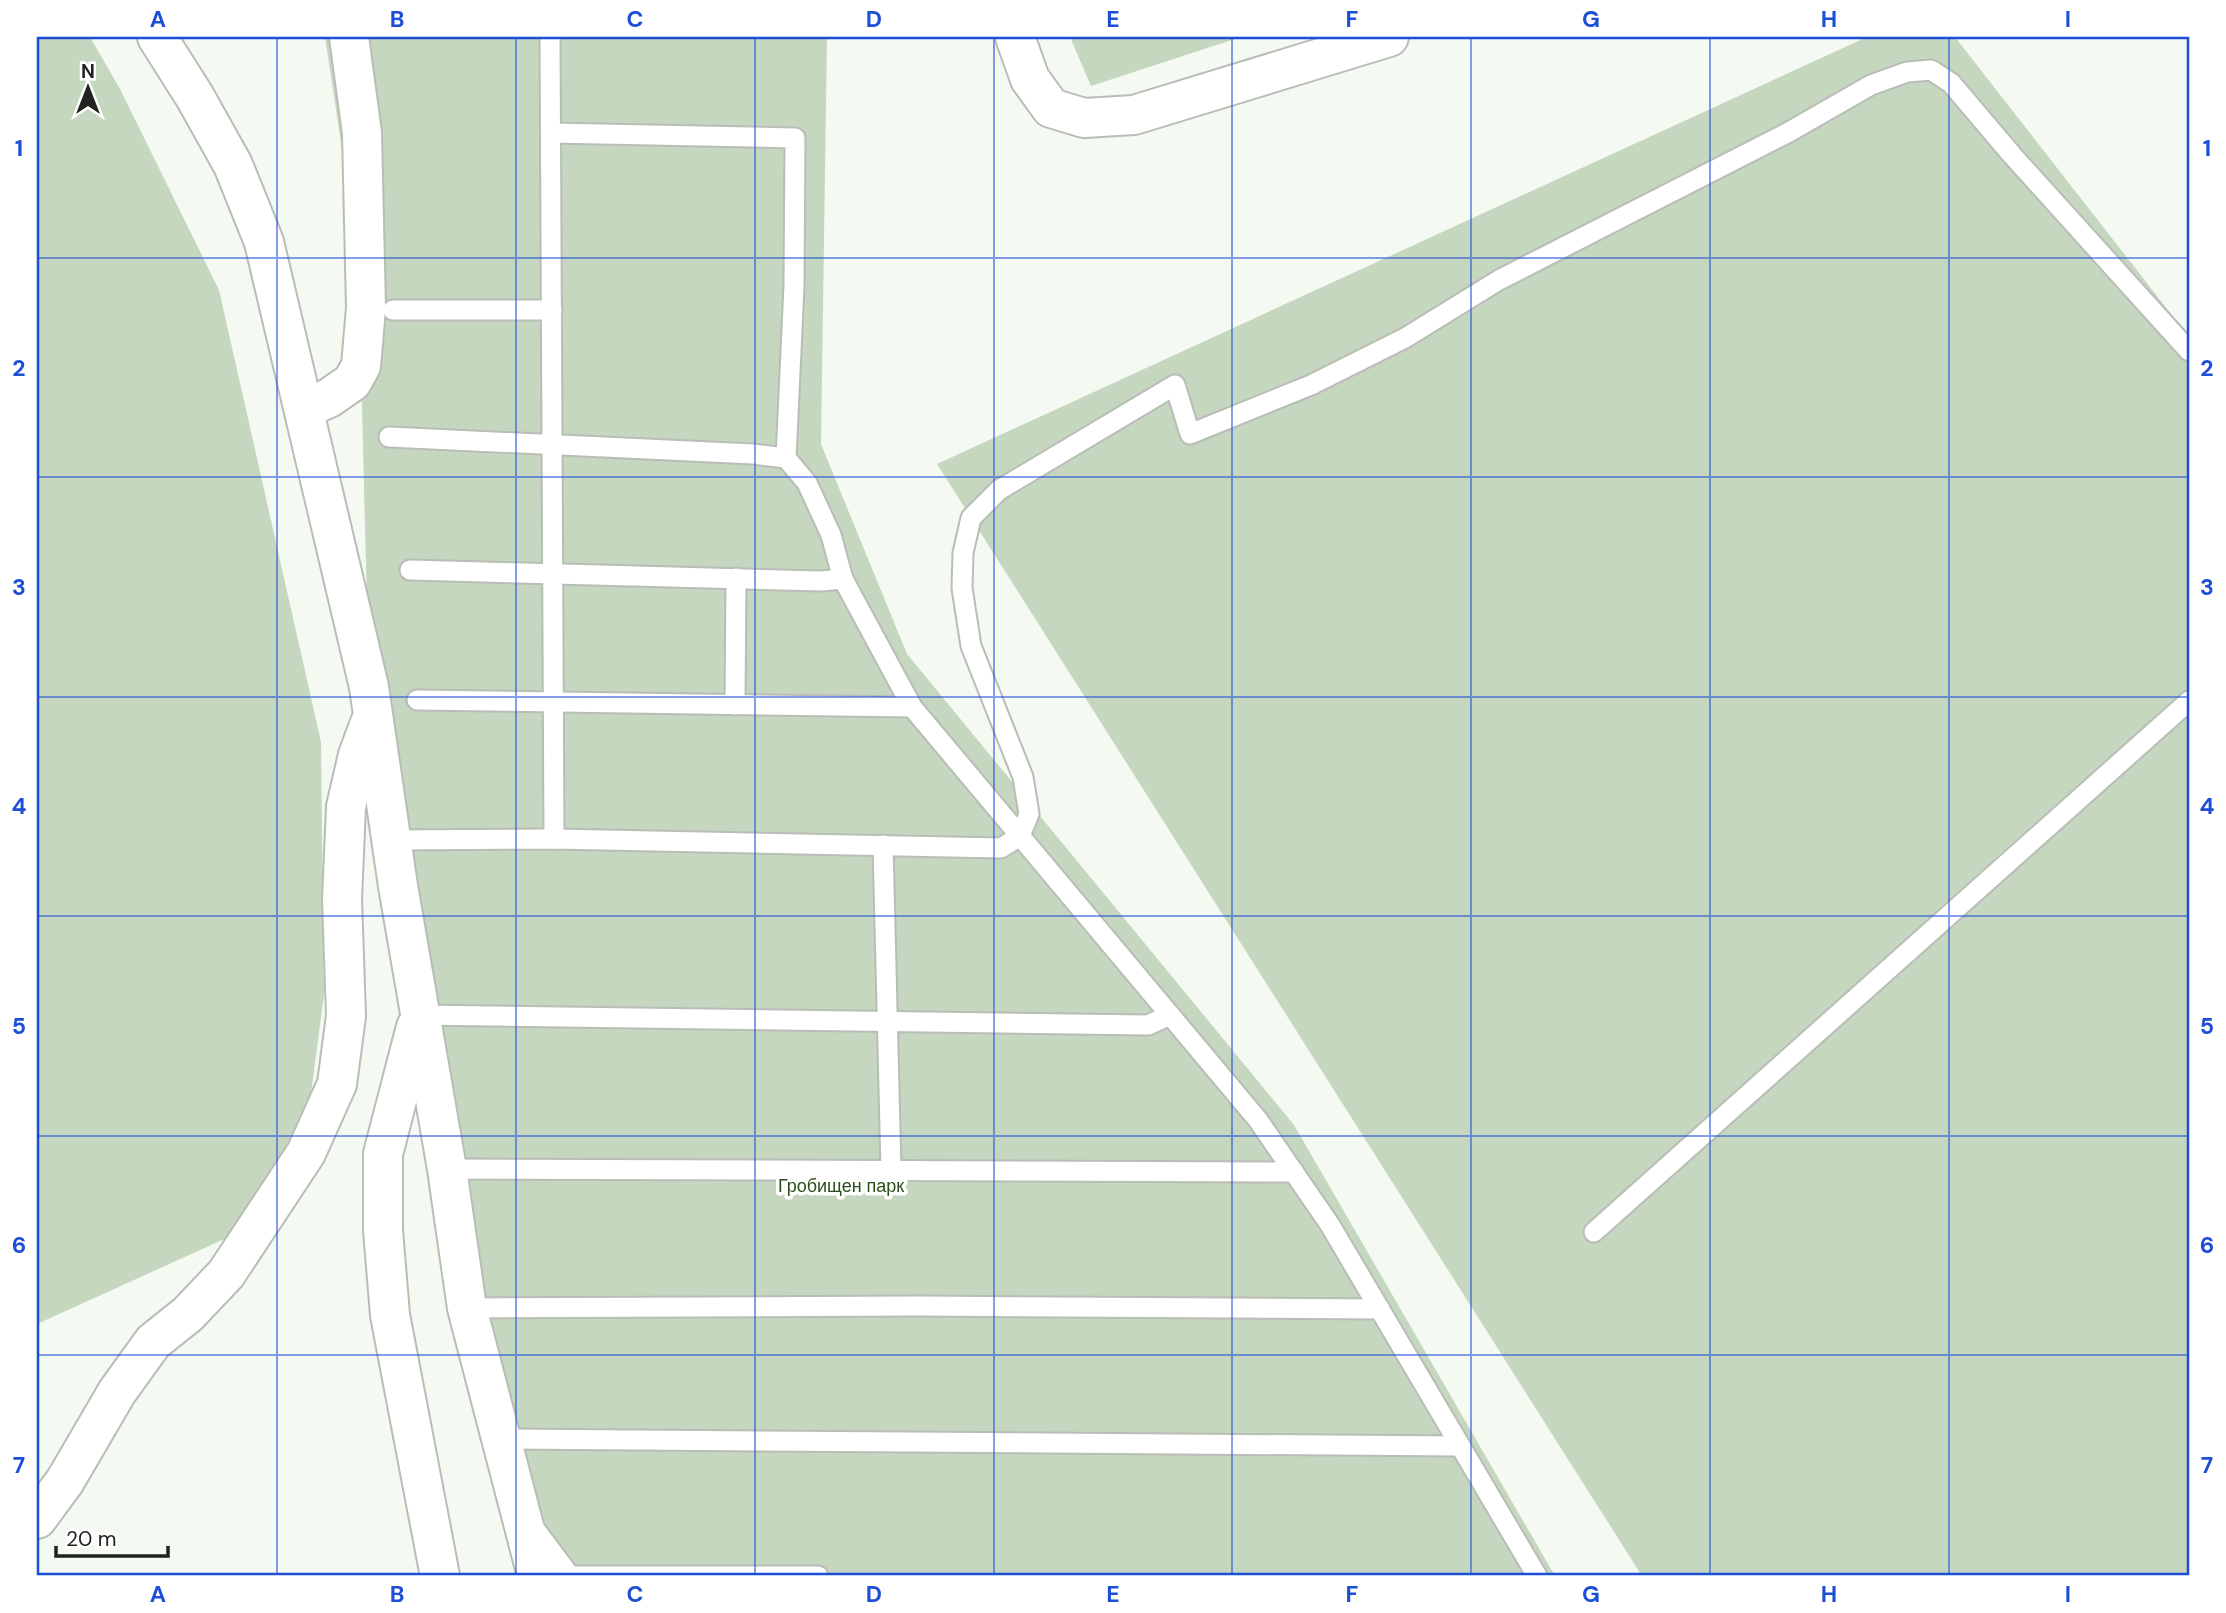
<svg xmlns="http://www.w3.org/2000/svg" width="2226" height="1613" font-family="'DM Sans',sans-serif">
	<rect width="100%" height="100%" fill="#f4f9f2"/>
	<!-- green -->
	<g fill="#c5d7be">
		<path d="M 37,37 L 90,37 L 120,89 L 219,290 L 321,742 L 324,995 L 308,1116 L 231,1236 L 37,1324 Z"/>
		<path d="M 325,37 L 827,37 L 821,444 L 907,654 L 1294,1125 L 1555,1576 L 570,1576 L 521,1509 L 369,687 L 361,366 L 366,308 Z"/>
		<path d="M 1070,37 L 1241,37 L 1091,86 Z"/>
		<path d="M 1867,37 L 1955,37 L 2189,337 L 2189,1576 L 1642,1576 L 937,464 Z"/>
	</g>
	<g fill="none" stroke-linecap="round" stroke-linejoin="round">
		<defs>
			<g id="lane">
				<path d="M 550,37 L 554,839"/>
				<path d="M 551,133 L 795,138 L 794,286 L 786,458"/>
				<path d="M 393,310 L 552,310"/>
				<path d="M 389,437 L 753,454 L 786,458 L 807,483 L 831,535 L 843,579 L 912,707 L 1258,1120 L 1330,1225 L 1537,1576"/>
				<path d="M 410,570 L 821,581 L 843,579"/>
				<path d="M 417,700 L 912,707"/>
				<path d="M 735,705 L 736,578"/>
				<path d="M 391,840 L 554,839 L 1001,848 L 1020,836 L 1029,814 L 1023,777 L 971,646 L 962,588 L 963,553 L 971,518 L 999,490 L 1175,385 L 1190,434 L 1311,385 L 1405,338 L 1499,280 L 1789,132 L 1871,85 L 1907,72 L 1931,70 L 1951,83 L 2012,155 L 2189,351"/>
				<path d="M 883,845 L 891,1170"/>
				<path d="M 419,1015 L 1148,1025 L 1170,1015"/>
				<path d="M 447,1169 L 1294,1172"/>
				<path d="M 1594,1232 L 2189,701"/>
				<path d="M 467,1308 L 918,1306 L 1380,1309"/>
				<path d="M 501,1439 L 1460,1446"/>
				<path d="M 535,1529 L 570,1576"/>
				<path d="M 569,1576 L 818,1576"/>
			</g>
			<g id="street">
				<path d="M 157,37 L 195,97 L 233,165 L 264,242 L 369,687 L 398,886 L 447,1169 L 467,1308 L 537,1576"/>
				<path d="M 1015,37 L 1030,79 L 1051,108 L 1084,118 L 1134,115 L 1389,37"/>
				<path d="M 305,409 L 329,398 L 352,382 L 361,366 L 366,308 L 362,133 L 349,37"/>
				<path d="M 416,1027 L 383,1154 L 383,1230 L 390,1315 L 440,1576"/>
				<path d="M 37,1519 L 65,1481 L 117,1392 L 153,1342 L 188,1314 L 226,1274 L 306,1153 L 337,1084 L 346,1016 L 342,899 L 346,807 L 358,755 L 370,723"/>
			</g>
		</defs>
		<!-- lane casing -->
		<use href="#lane" stroke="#b9bdb7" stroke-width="23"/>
		<!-- street casing -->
		<use href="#street" stroke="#b9bdb7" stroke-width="42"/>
		<!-- lane -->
		<use href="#lane" stroke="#fff" stroke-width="19"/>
		<!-- street -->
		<use href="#street" stroke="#fff" stroke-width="38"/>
	</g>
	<!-- grid -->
	<path fill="none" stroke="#1d4ed8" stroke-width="2" stroke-opacity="0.55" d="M 277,37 L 277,1576M 516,37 L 516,1576M 755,37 L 755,1576M 994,37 L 994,1576M 1232,37 L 1232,1576M 1471,37 L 1471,1576M 1710,37 L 1710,1576M 1949,37 L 1949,1576M 37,258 L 2189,258M 37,477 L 2189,477M 37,697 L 2189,697M 37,916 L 2189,916M 37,1136 L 2189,1136M 37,1355 L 2189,1355"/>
	<g text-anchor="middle" stroke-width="7" stroke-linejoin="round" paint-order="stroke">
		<!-- park labels -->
		<g font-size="18" fill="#2a4e19" stroke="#fff">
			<text x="841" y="1192">Гробищен парк</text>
		</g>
	</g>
	<!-- border -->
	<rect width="2226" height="1613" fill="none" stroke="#ffffff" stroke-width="77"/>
	<!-- north arrow -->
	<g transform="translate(88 88)" stroke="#ffffff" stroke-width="5" paint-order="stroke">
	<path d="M0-5L12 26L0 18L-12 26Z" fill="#222321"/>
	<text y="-10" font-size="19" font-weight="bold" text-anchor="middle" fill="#222321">N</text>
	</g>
	<!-- scale -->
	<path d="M56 1546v10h112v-10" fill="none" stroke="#222321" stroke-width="3.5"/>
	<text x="66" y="1546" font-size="21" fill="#222321" stroke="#ffffff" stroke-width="5" paint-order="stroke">20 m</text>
	<rect x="38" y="38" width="2150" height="1536" fill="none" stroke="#1d4ed8" stroke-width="2.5"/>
	<g font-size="23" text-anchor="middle" font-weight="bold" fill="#1d4ed8">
		<text x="158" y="27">A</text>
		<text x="397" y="27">B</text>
		<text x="635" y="27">C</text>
		<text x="874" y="27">D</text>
		<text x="1113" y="27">E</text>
		<text x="1352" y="27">F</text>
		<text x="1591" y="27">G</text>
		<text x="1829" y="27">H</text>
		<text x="2068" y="27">I</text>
		<text x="19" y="156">1</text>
		<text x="2207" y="156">1</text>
		<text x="19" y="376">2</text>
		<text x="2207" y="376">2</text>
		<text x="19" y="595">3</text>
		<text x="2207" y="595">3</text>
		<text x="19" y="814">4</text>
		<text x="2207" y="814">4</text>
		<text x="19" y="1034">5</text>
		<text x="2207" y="1034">5</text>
		<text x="19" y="1253">6</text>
		<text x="2207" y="1253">6</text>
		<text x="19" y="1473">7</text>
		<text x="2207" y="1473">7</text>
		<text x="158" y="1602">A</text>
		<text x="397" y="1602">B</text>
		<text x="635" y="1602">C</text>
		<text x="874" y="1602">D</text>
		<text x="1113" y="1602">E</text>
		<text x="1352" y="1602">F</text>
		<text x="1591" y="1602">G</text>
		<text x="1829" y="1602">H</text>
		<text x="2068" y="1602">I</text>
	</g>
</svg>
